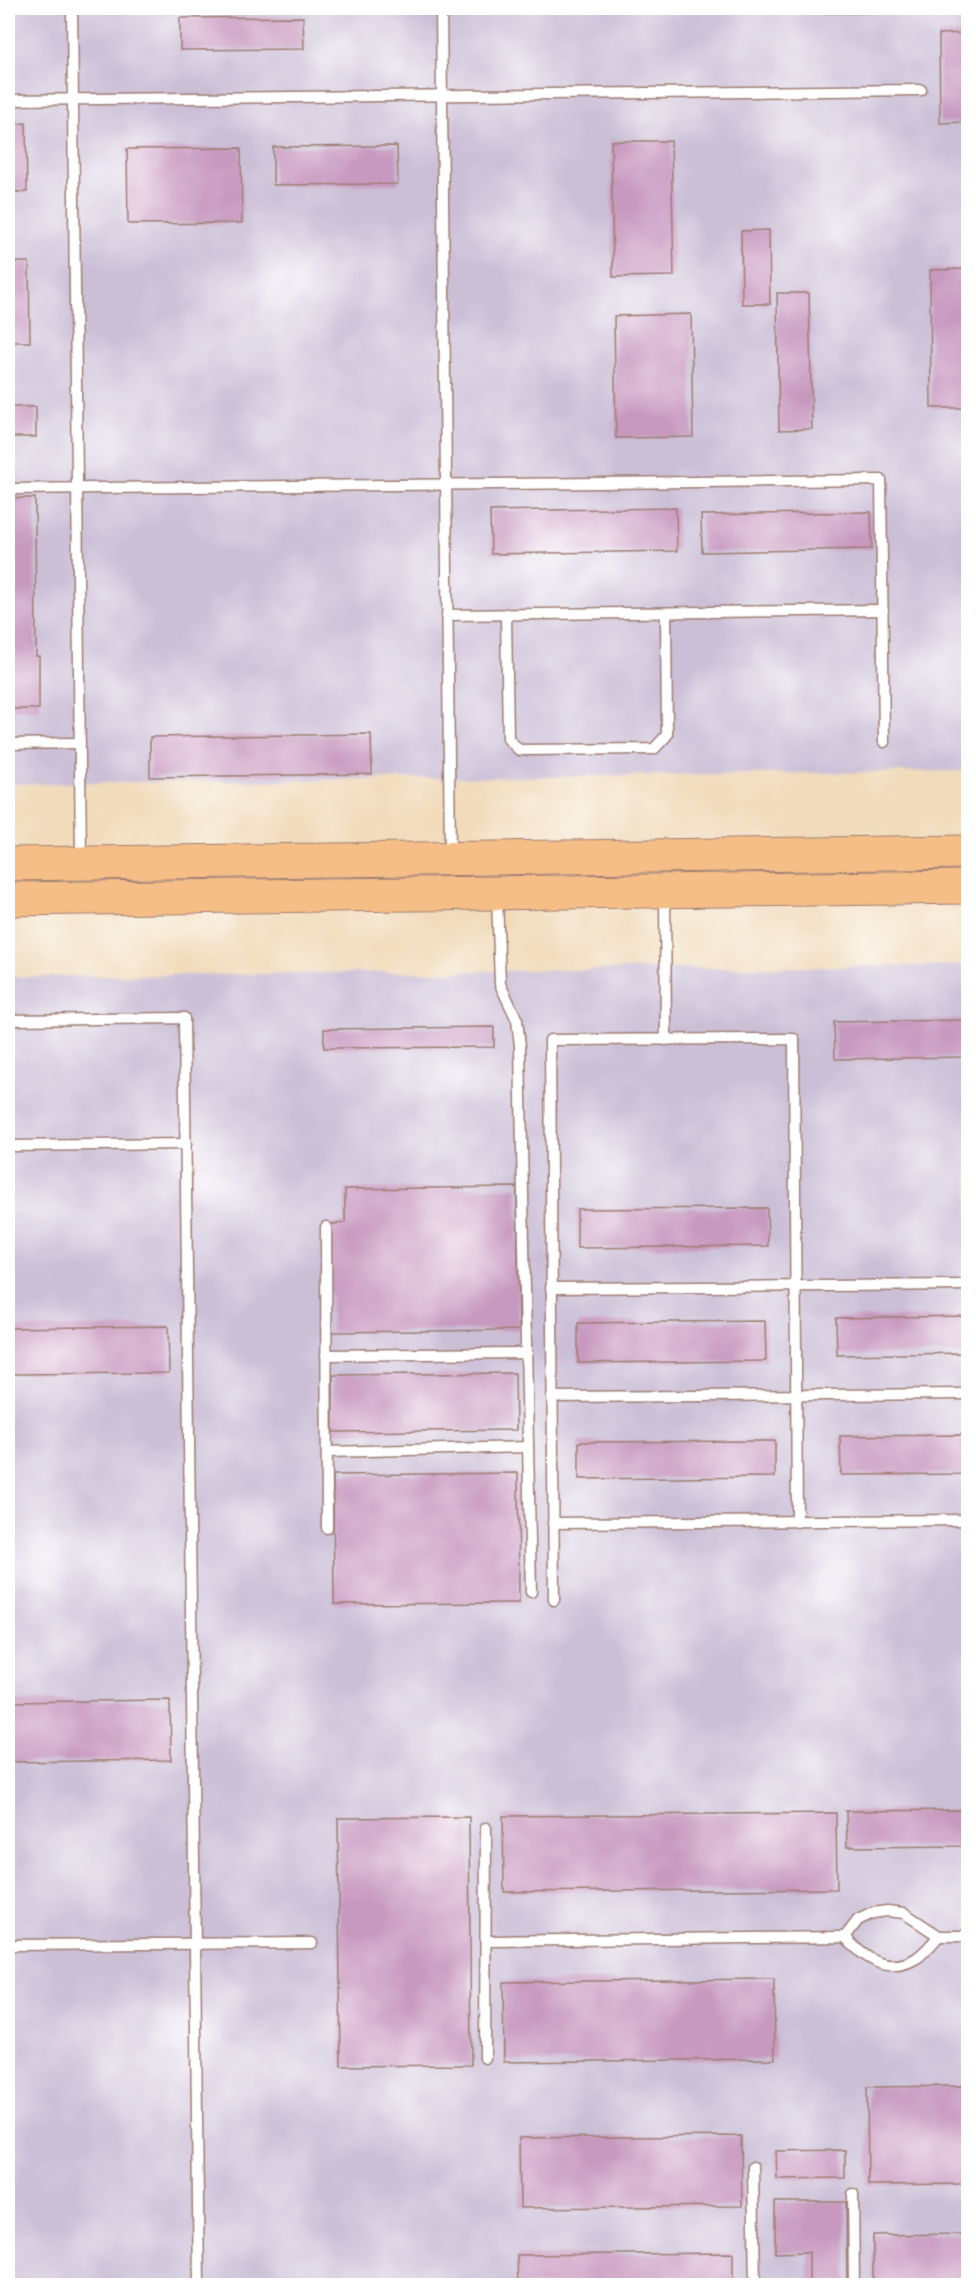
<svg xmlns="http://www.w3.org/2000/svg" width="976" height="2293" font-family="'Balsamiq Sans',sans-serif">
	<rect width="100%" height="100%" fill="#fff"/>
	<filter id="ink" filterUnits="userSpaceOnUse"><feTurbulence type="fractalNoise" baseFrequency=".0167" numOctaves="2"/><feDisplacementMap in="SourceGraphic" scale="12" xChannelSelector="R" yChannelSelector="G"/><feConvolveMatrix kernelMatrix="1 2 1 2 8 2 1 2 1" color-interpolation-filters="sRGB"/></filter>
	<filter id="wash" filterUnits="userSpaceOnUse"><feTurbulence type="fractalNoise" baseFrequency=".008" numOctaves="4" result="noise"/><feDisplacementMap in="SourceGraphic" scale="24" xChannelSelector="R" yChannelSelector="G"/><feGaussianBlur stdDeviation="1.35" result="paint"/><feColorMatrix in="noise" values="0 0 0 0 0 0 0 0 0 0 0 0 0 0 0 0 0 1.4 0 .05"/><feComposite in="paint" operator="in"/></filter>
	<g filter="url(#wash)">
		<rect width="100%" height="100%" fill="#f1dbbb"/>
		<!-- industrial -->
		<g fill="#cbbfd6">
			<path d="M 8,8 L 968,8 L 968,771 L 8,784 Z"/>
			<path d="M 968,965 L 968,2285 L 8,2285 L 8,977 Z"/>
		</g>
		<g id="blocks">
			<!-- building -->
			<g fill="#c899bf">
				<path d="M 820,8 L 963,8 L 963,12 L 820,13 Z"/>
				<path d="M 303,17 L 304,49 L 180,50 L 180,18 Z"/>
				<path d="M 968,33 L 968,122 L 940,123 L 939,34 Z"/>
				<path d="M 26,123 L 27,192 L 8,192 L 8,124 Z"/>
				<path d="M 611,141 L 671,141 L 674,276 L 613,277 Z"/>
				<path d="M 397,146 L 398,184 L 273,185 L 273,147 Z"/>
				<path d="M 241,148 L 242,223 L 128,224 L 127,149 Z"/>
				<path d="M 769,230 L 770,304 L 742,304 L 741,231 Z"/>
				<path d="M 8,262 L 29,262 L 30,342 L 8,342 Z"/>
				<path d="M 965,269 L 967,408 L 931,408 L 930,270 Z"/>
				<path d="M 777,293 L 809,293 L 812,429 L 779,430 Z"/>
				<path d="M 691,314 L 693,437 L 616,438 L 614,316 Z"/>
				<rect x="8" y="407" width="28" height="30"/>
				<path d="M 8,498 L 35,498 L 36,656 L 39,656 L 39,709 L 8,709 Z"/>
				<path d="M 676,508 L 677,551 L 491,554 L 490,511 Z"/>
				<path d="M 871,512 L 872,549 L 702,552 L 701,515 Z"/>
				<path d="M 371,734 L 372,774 L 150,777 L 150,737 Z"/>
				<path d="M 968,1020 L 968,1057 L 835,1059 L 834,1022 Z"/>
				<path d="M 494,1027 L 494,1047 L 324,1048 L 324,1029 Z"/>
				<path d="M 517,1187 L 519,1330 L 331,1332 L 330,1224 L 345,1223 L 345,1189 Z"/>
				<path d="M 767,1208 L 768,1246 L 577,1248 L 577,1209 Z"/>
				<path d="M 968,1316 L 968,1353 L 837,1355 L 836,1318 Z"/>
				<path d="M 765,1321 L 766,1361 L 578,1363 L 578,1323 Z"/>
				<path d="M 168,1326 L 169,1373 L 8,1374 L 8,1328 Z"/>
				<path d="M 515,1373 L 516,1430 L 333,1432 L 333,1375 Z"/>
				<path d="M 968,1435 L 968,1474 L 841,1475 L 840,1436 Z"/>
				<path d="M 775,1441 L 775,1477 L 579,1479 L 579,1442 Z"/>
				<path d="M 518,1473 L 519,1603 L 334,1604 L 333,1475 Z"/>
				<path d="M 170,1700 L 171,1760 L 8,1762 L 8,1702 Z"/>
				<path d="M 968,1810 L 968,1846 L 847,1847 L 846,1811 Z"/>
				<path d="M 836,1813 L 837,1889 L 504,1892 L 503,1816 Z"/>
				<path d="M 469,1817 L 471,2065 L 341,2066 L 338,1818 Z"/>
				<path d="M 774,1979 L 775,2059 L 504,2062 L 503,1982 Z"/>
				<path d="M 968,2086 L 968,2184 L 868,2185 L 867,2087 Z"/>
				<path d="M 741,2136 L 742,2206 L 520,2208 L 519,2138 Z"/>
				<path d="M 845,2150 L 845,2178 L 777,2179 L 776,2151 Z"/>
				<path d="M 775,2202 L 846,2202 L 847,2286 L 809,2286 L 809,2252 L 775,2253 Z"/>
				<path d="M 968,2234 L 968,2281 L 873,2282 L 873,2235 Z"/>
				<path d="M 733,2253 L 733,2286 L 518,2286 L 517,2255 Z"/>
			</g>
		</g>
	</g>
	<g filter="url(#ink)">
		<use href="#blocks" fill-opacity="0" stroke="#9e7d73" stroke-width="1.5"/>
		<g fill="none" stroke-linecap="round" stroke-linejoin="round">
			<defs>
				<g id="service">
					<path d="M 72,8 L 81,859"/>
					<path d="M 441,8 L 450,856"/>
					<path d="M 8,100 L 921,90"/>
					<path d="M 8,489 L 881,480 L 884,742"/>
					<path d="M 506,614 L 508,739 L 519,750 L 654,749 L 667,735 L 666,613"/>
					<path d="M 447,615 L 883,610"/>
					<path d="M 8,744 L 80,743"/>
					<path d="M 665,894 L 666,1040"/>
					<path d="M 497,896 L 500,984 L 517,1020 L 520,1046 L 531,1592"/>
					<path d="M 8,1020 L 184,1018 L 199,2286"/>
					<path d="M 8,1146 L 186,1144"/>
					<path d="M 326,1227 L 327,1528"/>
					<path d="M 551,1288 L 968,1285"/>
					<path d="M 326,1355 L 527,1353"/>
					<path d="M 552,1397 L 968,1394"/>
					<path d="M 327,1452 L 528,1447"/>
					<path d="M 553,1523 L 968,1520"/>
					<path d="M 554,1600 L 550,1040 L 794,1039 L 797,1522"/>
					<path d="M 845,1937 L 858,1920 L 873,1913 L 887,1911 L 904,1913 L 939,1936 L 968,1936"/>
					<path d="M 486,1941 L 845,1937 C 864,1958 887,1975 915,1959 C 924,1954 932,1943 939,1936"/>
					<path d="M 8,1945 L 312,1943"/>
					<path d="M 485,2058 L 486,1828"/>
					<path d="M 753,2167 L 755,2286"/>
					<path d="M 853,2194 L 854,2286"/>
				</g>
				<g id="primary">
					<path d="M 8,864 L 968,852"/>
					<path d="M 8,899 L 968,887"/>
				</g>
			</defs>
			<!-- service casing -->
			<use href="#service" stroke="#9e7d73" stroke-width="13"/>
			<!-- primary casing -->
			<use href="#primary" stroke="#9e7d73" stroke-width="35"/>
			<!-- service -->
			<use href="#service" stroke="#fff" stroke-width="10"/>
			<!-- primary -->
			<use href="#primary" stroke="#f6be87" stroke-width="33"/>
		</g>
	</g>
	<!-- margin -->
	<rect width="976" height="2293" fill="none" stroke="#fff" stroke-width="30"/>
</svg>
